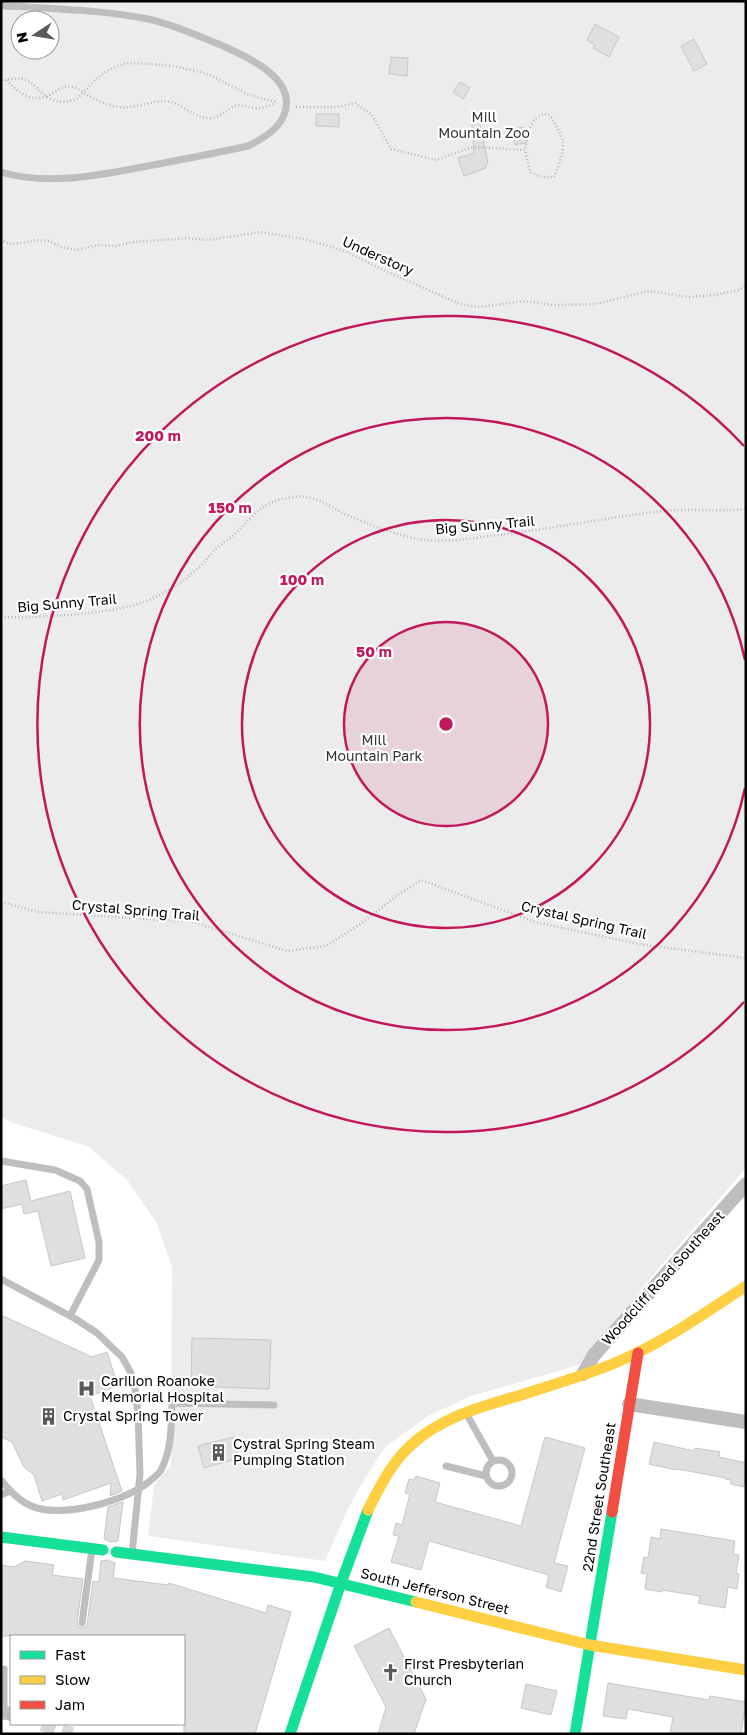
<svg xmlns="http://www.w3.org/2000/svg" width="747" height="1735" font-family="'Golos Text',sans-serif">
	<rect width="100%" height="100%" fill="#fff"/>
	<!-- green -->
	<path fill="#ececec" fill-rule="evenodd" d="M 1,1 L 746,1 L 746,1168 L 647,1282 L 579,1365 L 471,1396 L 428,1416 L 385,1447 L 359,1488 L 345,1515 L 325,1561 L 148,1536 L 154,1485 L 171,1465 L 172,1267 L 156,1222 L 127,1180 L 89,1147 L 11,1122 L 1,1116 ZM 20,20 L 50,20 L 50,50 L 20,50 Z"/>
	<!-- building -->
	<g fill="#dfdfdf" stroke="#c7c7c7">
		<path d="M 595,24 L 619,37 L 609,57 L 593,48 L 595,45 L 587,40 Z"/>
		<path d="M 694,39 L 707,64 L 694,71 L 681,46 Z"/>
		<path d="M 391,57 L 408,58 L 407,76 L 389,74 Z"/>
		<path d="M 460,82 L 470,88 L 463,99 L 453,92 Z"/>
		<path d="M 316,114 L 339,114 L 339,127 L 316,126 Z"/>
		<path d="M 478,115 L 488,163 L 485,166 L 486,168 L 464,176 L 458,158 L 474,153 L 471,116 Z"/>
		<path d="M 523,127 L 526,143 L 515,145 L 513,129 Z"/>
		<path d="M 26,1180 L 31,1201 L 70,1191 L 85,1258 L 51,1266 L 38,1211 L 24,1214 L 22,1204 L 1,1209 L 1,1186 Z"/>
		<path d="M 1,1315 L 92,1357 L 107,1352 L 118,1386 L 90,1396 L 122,1491 L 110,1496 L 111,1483 L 63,1500 L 62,1494 L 42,1501 L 34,1475 L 24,1467 L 12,1442 L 1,1437 Z"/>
		<path d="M 192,1338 L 271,1340 L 269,1389 L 191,1386 Z"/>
		<path d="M 233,1437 L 239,1458 L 204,1468 L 198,1446 Z"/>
		<path d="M 545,1437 L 585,1448 L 554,1563 L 568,1566 L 561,1592 L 546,1587 L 549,1575 L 429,1541 L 421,1570 L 391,1562 L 399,1536 L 393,1535 L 396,1523 L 402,1525 L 410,1494 L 405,1493 L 409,1479 L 414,1480 L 416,1476 L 440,1483 L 435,1502 L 521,1526 Z"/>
		<path d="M 654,1442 L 694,1451 L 695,1448 L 720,1452 L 719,1457 L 746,1463 L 744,1487 L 731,1484 L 731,1480 L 725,1479 L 726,1478 L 677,1469 L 676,1470 L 649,1464 Z"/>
		<path d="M 123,1502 L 118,1541 L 111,1542 L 104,1539 L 108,1507 Z"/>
		<path d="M 661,1529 L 735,1541 L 733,1554 L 739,1555 L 736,1573 L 739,1574 L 737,1589 L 728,1587 L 725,1608 L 698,1603 L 700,1596 L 662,1590 L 662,1592 L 645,1589 L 647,1574 L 641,1573 L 644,1557 L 648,1558 L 651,1537 L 660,1539 Z"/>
		<path d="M 108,1560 L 115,1563 L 113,1578 L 168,1585 L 169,1583 L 266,1613 L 268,1605 L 291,1612 L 255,1734 L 184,1734 L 184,1636 L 1,1636 L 1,1565 L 14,1567 L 25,1561 L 54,1565 L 52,1575 L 83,1579 L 77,1622 L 78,1627 L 82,1628 L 86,1627 L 87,1624 L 93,1581 L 99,1582 L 101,1561 Z"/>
		<path d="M 389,1628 L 426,1699 L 414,1734 L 378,1734 L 386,1707 L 354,1646 Z"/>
		<path d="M 608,1683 L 709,1700 L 710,1696 L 746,1702 L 741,1734 L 670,1734 L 673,1717 L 628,1709 L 626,1719 L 603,1716 Z"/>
		<path d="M 526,1684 L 557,1691 L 551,1715 L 521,1708 Z"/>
	</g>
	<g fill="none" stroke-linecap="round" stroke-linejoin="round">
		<!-- street-tunnel -->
		<path stroke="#d9d9d9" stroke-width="14" stroke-dasharray="14 7" stroke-linecap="butt" d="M 42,1724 L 72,1734"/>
		<!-- path -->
		<g stroke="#b9b9b9" stroke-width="2.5" stroke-dasharray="1 2.5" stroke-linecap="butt">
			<path d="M 735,1 L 746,3"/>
			<path d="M 1,80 L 21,78 L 30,82 L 47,97 L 56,101 L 66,102 L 77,99 L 96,79 L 110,69 L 126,63 L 152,64 L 173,66 L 208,74 L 249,95 L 276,102"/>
			<path d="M 7,80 C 16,92 33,104 49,95 C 57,91 63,85 73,87 C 78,88 82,92 86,94 C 96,100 106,105 118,107 C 136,110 153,98 171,102 C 184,105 194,118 209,118 C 220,118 224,111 232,107 C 240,103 246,107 254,108 C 262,109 269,106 276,103"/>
			<path d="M 296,107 L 338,107 L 355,103 L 372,115 L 391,149 L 436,160 L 473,147 L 525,150 C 528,136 529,114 548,114 C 553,119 562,135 563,142 C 564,152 558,168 554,177 C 544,178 538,176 530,172 L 525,150"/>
			<path d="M 1,239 L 8,244 L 22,243 L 36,240 L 49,241 L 61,247 L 76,250 L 98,245 L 116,246 L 134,242 L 188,238 L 209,240 L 260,232 L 304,239 L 345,251 L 381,269 L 460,304 L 479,307 L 525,301 L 553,305 L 595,304 L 649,291 L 689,297 L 714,295 L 739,290 L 746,286"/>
			<path d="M 1,617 C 24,618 46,616 69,615 C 122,610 156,606 197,569 C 204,563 209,555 216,549 C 222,543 229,539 235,534 C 256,513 262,501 294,497 C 314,494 328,506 345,514 C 370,525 398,536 425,540 C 446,542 468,539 489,536 C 544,530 599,519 654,512 C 684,508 715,512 746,509"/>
			<path d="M 1,902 L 39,912 L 193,922 L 287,951 L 326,946 L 362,923 L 399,894 L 421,880 L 535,922 L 638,944 L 746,958"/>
		</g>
		<!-- lane -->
		<g stroke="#bebebe" stroke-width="7">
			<path d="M 1,6 C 15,6 29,7 43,8 C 78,10 113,12 148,19 C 171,24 194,34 216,43 C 243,55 299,77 284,115 C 278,130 262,139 248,146 C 216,153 185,159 153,165 C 105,174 50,187 1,172"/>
			<path d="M 1,1161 L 55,1170 L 80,1181 L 87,1189 L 99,1242 L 99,1260 L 70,1316"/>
			<path d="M 1,1279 L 74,1318 L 97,1333 L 122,1357 L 131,1373 L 135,1389 L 138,1414 L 140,1474 L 132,1554"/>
			<path d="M 466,1413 L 493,1461"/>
			<circle cx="499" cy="1473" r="13"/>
			<path d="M 446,1466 L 486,1476"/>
			<path d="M 1,1480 C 11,1493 24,1506 41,1509 C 72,1515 125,1501 150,1481 C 153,1478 158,1475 161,1470 C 172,1449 171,1426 172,1403 L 274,1405"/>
			<path d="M 1,1495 L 10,1491"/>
			<path d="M 82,1623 L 92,1549"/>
			<path d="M 4,1669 L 4,1712"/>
		</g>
		<!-- street -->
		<g stroke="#bebebe" stroke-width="14">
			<path d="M 583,1374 L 594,1355 L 746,1184"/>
			<path d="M 629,1404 L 746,1422"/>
			<path d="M 1,1712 L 11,1714"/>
		</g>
		<!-- fast -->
		<g stroke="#16e098" stroke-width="11">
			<path d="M 1,1537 L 103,1550"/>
			<path d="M 116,1552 L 314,1577 L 416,1602"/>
			<path d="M 290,1734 L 341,1583 L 368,1510"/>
			<path d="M 575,1734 L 612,1512"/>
		</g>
		<!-- slow -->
		<g stroke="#ffcf43" stroke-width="11">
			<path d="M 368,1510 C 379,1488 391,1464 409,1447 C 439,1418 480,1407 518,1396 C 551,1385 584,1376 615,1363 C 663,1343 703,1314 746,1286"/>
			<path d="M 416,1602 L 590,1645 L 746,1670"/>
		</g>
		<!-- jam -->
		<path stroke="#f24e42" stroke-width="11" d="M 612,1512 L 638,1353"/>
	</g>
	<!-- distance rings -->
	<circle cx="446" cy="724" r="102" fill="#c2185b" fill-opacity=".12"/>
	<g fill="none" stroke="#c2185b" stroke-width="2.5">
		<circle cx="446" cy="724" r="102"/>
		<circle cx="446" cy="724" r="204"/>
		<path d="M745 788A306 306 0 1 1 745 660"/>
		<path d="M744 1002A408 408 0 1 1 744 446"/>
	</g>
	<!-- icons -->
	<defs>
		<symbol id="hospital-bare" viewBox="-9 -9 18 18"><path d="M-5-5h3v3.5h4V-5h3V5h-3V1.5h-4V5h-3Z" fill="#595959" stroke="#fff" stroke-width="2.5" paint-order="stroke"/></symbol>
		<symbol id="building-bare" viewBox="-9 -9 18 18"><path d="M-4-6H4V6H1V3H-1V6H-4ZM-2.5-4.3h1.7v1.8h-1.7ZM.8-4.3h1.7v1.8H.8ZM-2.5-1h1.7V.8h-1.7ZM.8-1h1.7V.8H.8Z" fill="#595959" stroke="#fff" stroke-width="2.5" paint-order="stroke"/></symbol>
		<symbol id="church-bare" viewBox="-9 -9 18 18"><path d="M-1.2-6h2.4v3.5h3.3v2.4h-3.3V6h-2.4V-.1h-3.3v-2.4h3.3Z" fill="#595959" stroke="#fff" stroke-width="2.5" paint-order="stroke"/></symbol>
	</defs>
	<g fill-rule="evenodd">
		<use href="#hospital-bare" x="74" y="1376" width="25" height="25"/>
		<use href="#building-bare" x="36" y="1404" width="25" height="25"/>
		<use href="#building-bare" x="206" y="1440" width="25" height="25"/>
		<use href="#church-bare" x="378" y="1660" width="25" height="25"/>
	</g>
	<g text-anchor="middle" stroke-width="4.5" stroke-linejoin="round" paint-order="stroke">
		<!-- park labels -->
		<g font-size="14" fill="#333" stroke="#fff">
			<text x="484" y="122">Mill<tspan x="484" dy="16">Mountain Zoo</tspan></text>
			<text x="374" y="745">Mill<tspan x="374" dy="16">Mountain Park</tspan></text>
		</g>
		<!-- street labels -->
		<g font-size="14" fill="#000" stroke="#fff">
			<text transform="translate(378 256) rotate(24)" y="5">Understory</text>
			<text transform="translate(485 525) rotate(-5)" y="5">Big Sunny Trail</text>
			<text transform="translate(67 603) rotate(-5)" y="5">Big Sunny Trail</text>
			<text transform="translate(136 910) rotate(5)" y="5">Crystal Spring Trail</text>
			<text transform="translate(584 920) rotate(13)" y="5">Crystal Spring Trail</text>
			<text transform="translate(663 1278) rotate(-48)" y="5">Woodcliff Road Southeast</text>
			<text transform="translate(599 1497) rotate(-81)" y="5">22nd Street Southeast</text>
			<text transform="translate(435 1591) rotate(14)" y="5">South Jefferson Street</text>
		</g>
		<!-- poi labels -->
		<g font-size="14" fill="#000" stroke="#fff" text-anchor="start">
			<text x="101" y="1386">Carilion Roanoke<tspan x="101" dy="16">Memorial Hospital</tspan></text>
			<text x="63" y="1421">Crystal Spring Tower</text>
			<text x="233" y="1449">Cystral Spring Steam<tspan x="233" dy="16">Pumping Station</tspan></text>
			<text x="404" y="1669">First Presbyterian<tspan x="404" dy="16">Church</tspan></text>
		</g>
	</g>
	<circle cx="446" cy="724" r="8" fill="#c2185b" stroke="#fff" stroke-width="2.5"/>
	<g font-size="15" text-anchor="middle" font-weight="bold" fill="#c2185b" stroke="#fff" stroke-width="4.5" stroke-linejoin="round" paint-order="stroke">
		<text x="158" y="441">200 m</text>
		<text x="230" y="513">150 m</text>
		<text x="302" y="585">100 m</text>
		<text x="374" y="657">50 m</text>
	</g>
	<!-- border -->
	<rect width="747" height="1735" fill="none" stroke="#000000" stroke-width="5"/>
	<!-- legend -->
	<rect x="10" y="1635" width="175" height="90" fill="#ffffff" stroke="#999999"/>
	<rect x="20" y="1651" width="25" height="8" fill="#16e098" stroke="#999999"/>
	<text x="55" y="1660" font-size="15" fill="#000000">Fast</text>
	<rect x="20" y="1676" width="25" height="8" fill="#ffcf43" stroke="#999999"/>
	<text x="55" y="1685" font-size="15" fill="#000000">Slow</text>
	<rect x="20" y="1701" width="25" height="8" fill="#f24e42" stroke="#999999"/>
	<text x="55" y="1710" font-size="15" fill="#000000">Jam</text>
	<!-- north arrow -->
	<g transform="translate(35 35) rotate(258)"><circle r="24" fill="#ffffff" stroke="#999999"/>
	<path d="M0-4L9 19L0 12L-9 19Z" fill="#595959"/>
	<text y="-8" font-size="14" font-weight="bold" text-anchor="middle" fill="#000000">N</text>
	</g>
</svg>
